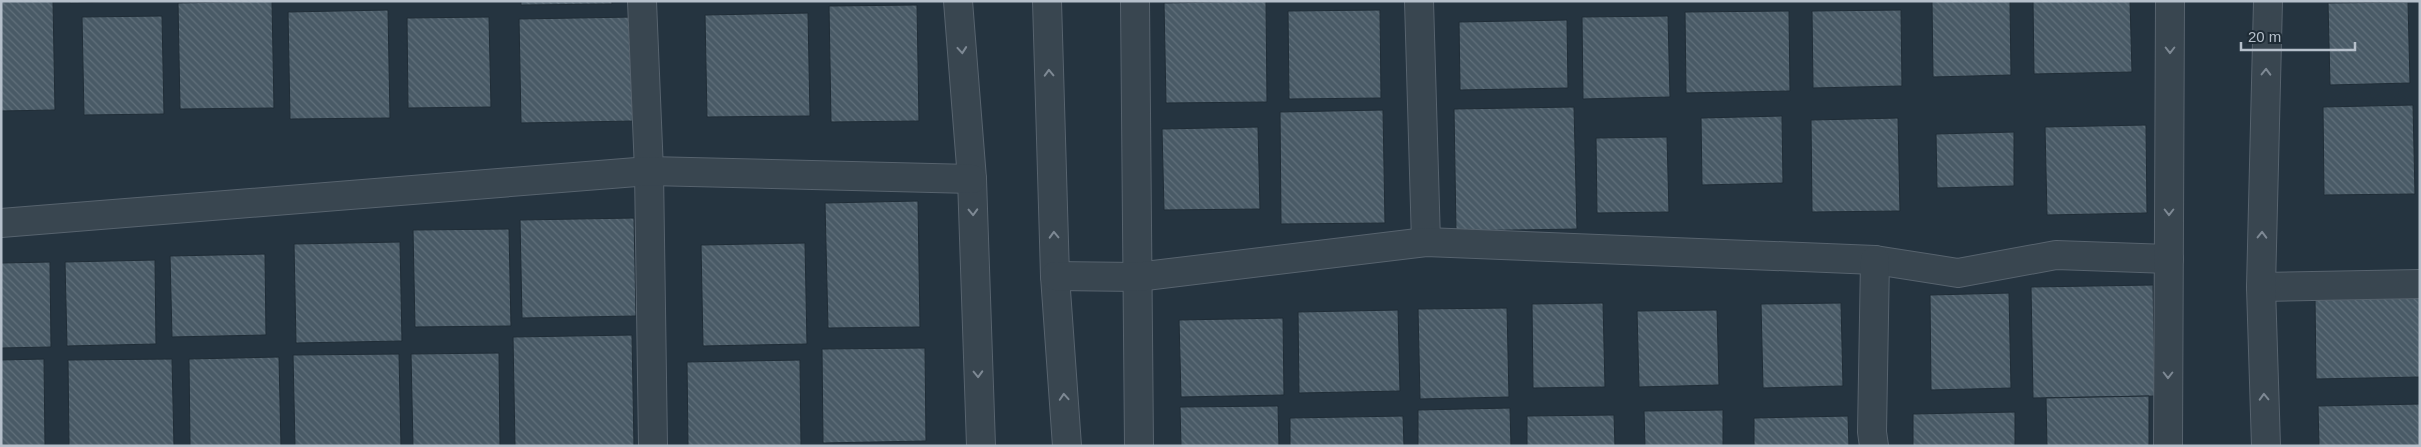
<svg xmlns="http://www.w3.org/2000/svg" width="2421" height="447" font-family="Helvetica,sans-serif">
	<defs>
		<pattern id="building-back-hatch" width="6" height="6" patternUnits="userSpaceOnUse" patternTransform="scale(1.25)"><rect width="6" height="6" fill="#495a66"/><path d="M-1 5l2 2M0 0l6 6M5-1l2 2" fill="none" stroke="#61707b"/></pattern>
	</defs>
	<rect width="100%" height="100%" fill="#253440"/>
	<!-- building -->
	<g fill="url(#building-back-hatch)" stroke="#202d37">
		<path d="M 1,1 L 53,1 L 55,110 L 1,111 Z"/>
		<path d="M 70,1 L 161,1 L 70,3 Z"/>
		<path d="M 272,1 L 274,108 L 180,109 L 178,3 Z"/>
		<path d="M 521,1 L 612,1 L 612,4 L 521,5 Z"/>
		<path d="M 1266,1 L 1267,102 L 1166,103 L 1164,3 Z"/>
		<path d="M 1932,1 L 2010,1 L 2011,75 L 1933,77 Z"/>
		<path d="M 2033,1 L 2130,1 L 2132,72 L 2034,74 Z"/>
		<path d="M 2408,2 L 2410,83 L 2330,85 L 2328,3 Z"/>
		<path d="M 917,5 L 919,121 L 831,122 L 829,6 Z"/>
		<path d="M 388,10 L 390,118 L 290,119 L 288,12 Z"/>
		<path d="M 1380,10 L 1381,98 L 1289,99 L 1288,11 Z"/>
		<path d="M 1901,10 L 1902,86 L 1813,88 L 1812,11 Z"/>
		<path d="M 1789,11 L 1790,91 L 1686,93 L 1685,12 Z"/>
		<path d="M 808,13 L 810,116 L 707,117 L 705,15 Z"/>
		<path d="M 162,16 L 164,114 L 84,115 L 82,17 Z"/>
		<path d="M 1668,16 L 1670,97 L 1583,99 L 1582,17 Z"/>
		<path d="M 489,17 L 491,107 L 408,108 L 407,18 Z"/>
		<path d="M 633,17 L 635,121 L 521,123 L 519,19 Z"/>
		<path d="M 1567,20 L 1568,88 L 1460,90 L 1459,22 Z"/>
		<path d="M 2413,105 L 2415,194 L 2324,195 L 2323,107 Z"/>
		<path d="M 1574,107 L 1577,229 L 1456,231 L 1454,109 Z"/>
		<path d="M 1383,110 L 1385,223 L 1281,224 L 1280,112 Z"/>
		<path d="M 1782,116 L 1783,183 L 1702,185 L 1701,118 Z"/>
		<path d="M 1898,118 L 1900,211 L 1812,212 L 1811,120 Z"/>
		<path d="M 2146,125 L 2147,213 L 2047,215 L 2045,127 Z"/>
		<path d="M 1258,127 L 1260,209 L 1164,210 L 1162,129 Z"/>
		<path d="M 2014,132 L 2014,186 L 1937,188 L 1936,134 Z"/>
		<path d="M 1667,137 L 1669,212 L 1597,213 L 1596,138 Z"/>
		<path d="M 918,201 L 920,327 L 828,328 L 825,203 Z"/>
		<path d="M 634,218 L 636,316 L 522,318 L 520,220 Z"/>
		<path d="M 509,229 L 511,326 L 415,327 L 413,230 Z"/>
		<path d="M 400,242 L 402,341 L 296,343 L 294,244 Z"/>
		<path d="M 805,243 L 807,344 L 703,346 L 701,245 Z"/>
		<path d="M 265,254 L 266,335 L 172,337 L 170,256 Z"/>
		<path d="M 155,260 L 156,344 L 67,346 L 65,262 Z"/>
		<path d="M 50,262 L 51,347 L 1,348 L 1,263 Z"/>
		<path d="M 2153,285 L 2155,396 L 2033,398 L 2031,287 Z"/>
		<path d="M 2009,293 L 2011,388 L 1931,390 L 1930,295 Z"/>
		<path d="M 2420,296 L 2420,377 L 2316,379 L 2315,298 Z"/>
		<path d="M 1603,303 L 1605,387 L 1533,388 L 1532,304 Z"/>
		<path d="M 1841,303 L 1843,386 L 1763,388 L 1761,304 Z"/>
		<path d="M 1507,308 L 1509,397 L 1420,399 L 1418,309 Z"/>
		<path d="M 1398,310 L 1400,391 L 1299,393 L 1298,312 Z"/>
		<path d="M 1717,310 L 1719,385 L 1639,387 L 1637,311 Z"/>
		<path d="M 1283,318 L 1284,395 L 1181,397 L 1179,320 Z"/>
		<path d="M 632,335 L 634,446 L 515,446 L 513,337 Z"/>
		<path d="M 925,348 L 926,441 L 823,443 L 822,349 Z"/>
		<path d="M 499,353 L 500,446 L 413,446 L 411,354 Z"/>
		<path d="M 399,354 L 401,446 L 295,446 L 293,355 Z"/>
		<path d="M 279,357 L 281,446 L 190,446 L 189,359 Z"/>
		<path d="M 44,359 L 45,446 L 1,446 L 1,360 Z"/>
		<path d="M 172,359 L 174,446 L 69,446 L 68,360 Z"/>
		<path d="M 800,360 L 801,446 L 688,446 L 687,362 Z"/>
		<path d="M 2149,396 L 2149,446 L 2047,446 L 2046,398 Z"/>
		<path d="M 2420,404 L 2420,446 L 2319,446 L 2318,406 Z"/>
		<path d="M 1278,406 L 1279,446 L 1181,446 L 1180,407 Z"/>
		<path d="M 1510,408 L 1511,446 L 1418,446 L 1418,410 Z"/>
		<path d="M 1723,410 L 1723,446 L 1645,446 L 1644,411 Z"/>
		<path d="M 2015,412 L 2015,446 L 1913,446 L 1913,414 Z"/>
		<path d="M 1614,415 L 1615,446 L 1527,446 L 1527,416 Z"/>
		<path d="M 1403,416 L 1404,446 L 1290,446 L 1290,418 Z"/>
		<path d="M 1848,416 L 1849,446 L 1754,446 L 1754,418 Z"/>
	</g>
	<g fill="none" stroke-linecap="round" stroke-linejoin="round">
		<defs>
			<g id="minor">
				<path d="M 642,1 L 649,171 L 653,446"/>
				<path d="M 958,1 L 972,179 L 981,446"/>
				<path d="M 1047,1 L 1055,276 L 1067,446"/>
				<path d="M 1135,1 L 1139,446"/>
				<path d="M 1419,1 L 1426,242"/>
				<path d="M 1,223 L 649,171 L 972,179"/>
				<path d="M 1055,276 L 1137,277 L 1426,242 L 1875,260 L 1958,273 L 2056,255 L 2169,259"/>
				<path d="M 2261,287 L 2420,284"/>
				<path d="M 1874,446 L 1872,432 L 1875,260"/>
				<path d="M 2168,446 L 2170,1"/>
				<path d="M 2266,446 L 2261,287 L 2268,1"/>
			</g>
		</defs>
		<!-- minor casing -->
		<use href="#minor" stroke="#57636e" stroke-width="30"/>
		<!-- minor -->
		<use href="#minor" stroke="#394650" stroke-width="28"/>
	</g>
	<!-- one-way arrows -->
	<defs><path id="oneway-chevron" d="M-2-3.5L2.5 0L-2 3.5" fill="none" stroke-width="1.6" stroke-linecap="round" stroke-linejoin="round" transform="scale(1.25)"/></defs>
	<g stroke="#7e8994">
		<use href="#oneway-chevron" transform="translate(962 50) rotate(85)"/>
		<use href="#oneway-chevron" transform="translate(2170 50) rotate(90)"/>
		<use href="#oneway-chevron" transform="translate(2266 72) rotate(-89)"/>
		<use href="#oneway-chevron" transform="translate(1049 73) rotate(-92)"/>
		<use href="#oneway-chevron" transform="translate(973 212) rotate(88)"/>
		<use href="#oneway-chevron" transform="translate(2169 212) rotate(90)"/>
		<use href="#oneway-chevron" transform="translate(1054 235) rotate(-92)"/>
		<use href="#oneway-chevron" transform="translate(2262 235) rotate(-89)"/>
		<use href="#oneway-chevron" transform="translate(978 374) rotate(88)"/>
		<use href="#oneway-chevron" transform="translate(2168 375) rotate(90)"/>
		<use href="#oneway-chevron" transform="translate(1064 397) rotate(-94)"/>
		<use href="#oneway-chevron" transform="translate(2264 397) rotate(-92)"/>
	</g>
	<!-- border -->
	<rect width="2421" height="447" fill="none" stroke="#b6c0cb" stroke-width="5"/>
	<!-- scale -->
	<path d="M2241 42v8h114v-8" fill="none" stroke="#b6c0cb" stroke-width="2.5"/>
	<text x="2248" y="42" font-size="15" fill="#b6c0cb" stroke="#1e2b35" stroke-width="4" paint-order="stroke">20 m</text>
</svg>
